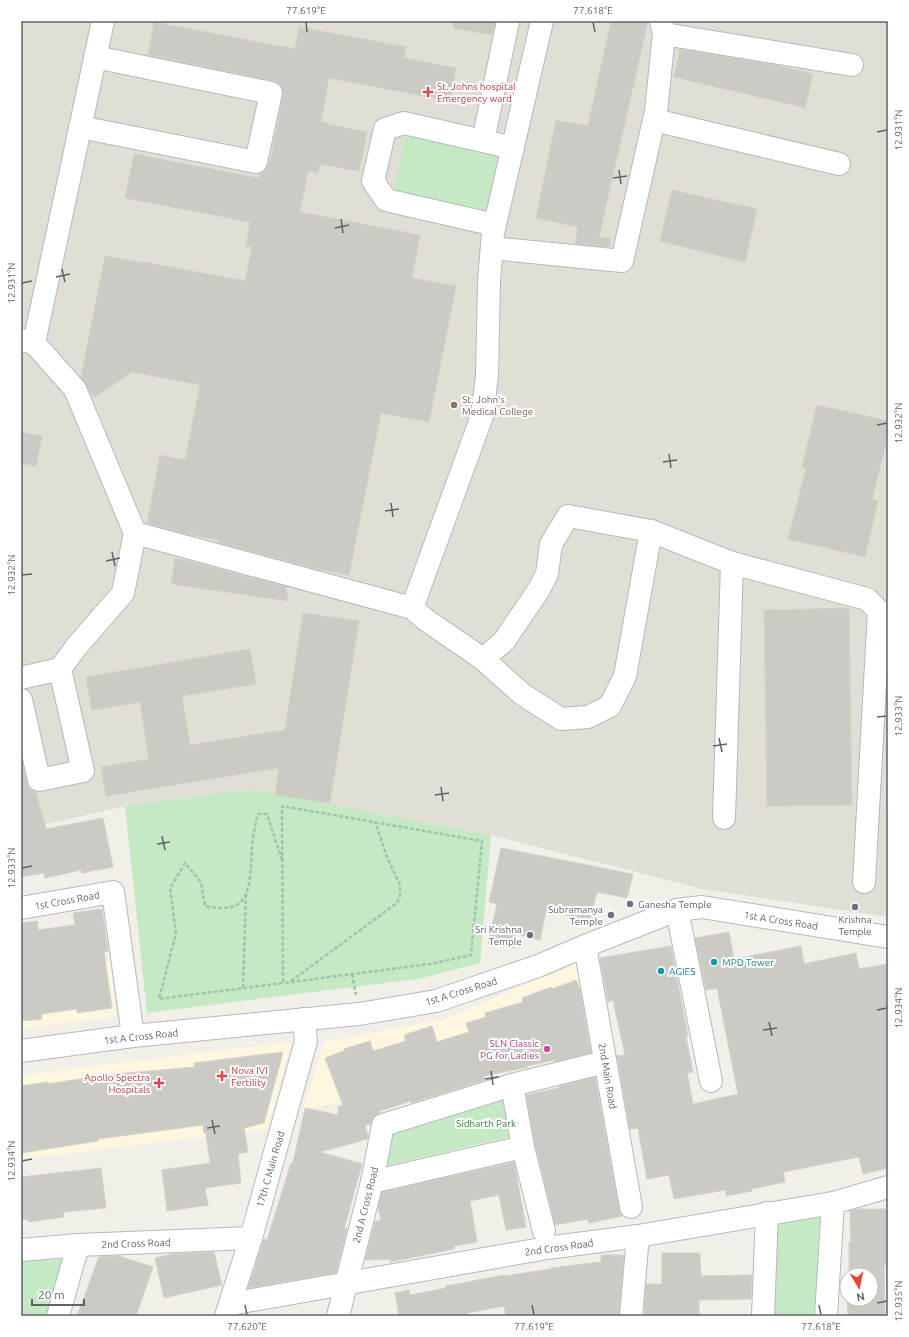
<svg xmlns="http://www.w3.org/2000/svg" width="909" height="1337" font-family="Ubuntu,sans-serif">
	<rect width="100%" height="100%" fill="#f1efe8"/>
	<!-- commercial -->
	<g fill="#fef7e0">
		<path d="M 110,961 L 116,1016 L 21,1029 L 21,974 Z"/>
		<path d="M 582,961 L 590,1024 L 302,1112 L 324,1042 L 445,1019 Z"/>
		<path d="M 292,1042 L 267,1129 L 21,1159 L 21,1075 Z"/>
	</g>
	<!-- education -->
	<path fill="#e1ded6" d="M 21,21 L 888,21 L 888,917 L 702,889 L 491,835 L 252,789 L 125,806 L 21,830 Z"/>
	<!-- green -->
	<g fill="#c5e8c5">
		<path d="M 408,126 L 511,149 L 495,217 L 393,194 Z"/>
		<path d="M 252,789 L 491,835 L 480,963 L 418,979 L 147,1013 L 125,806 Z"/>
		<path d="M 506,1098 L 513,1136 L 386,1166 L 385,1130 Z"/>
		<path d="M 825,1213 L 820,1316 L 768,1316 L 772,1217 Z"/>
		<path d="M 67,1259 L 50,1316 L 21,1316 L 21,1260 Z"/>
	</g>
	<!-- building -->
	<g fill="#cccac5" stroke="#d6d1c6">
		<path d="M 454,21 L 495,21 L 492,35 L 453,28 Z"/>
		<path d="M 611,21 L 648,21 L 599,237 L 611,239 L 609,247 L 575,244 L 578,227 L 536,218 L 556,120 L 588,126 Z"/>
		<path d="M 154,22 L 295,49 L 299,27 L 406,47 L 404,58 L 456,68 L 450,101 L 329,78 L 321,122 L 328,123 L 327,124 L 367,132 L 359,171 L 320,164 L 318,173 L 308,171 L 300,212 L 420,235 L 412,278 L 456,286 L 429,422 L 381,413 L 349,575 L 313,568 L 219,543 L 219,540 L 185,534 L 147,523 L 160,455 L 185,460 L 200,385 L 132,372 L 94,398 L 81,377 L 105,256 L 144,263 L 144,262 L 245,281 L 252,247 L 246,246 L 250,222 L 125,198 L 134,154 L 259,178 L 260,174 L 266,170 L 271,158 L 283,96 L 283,90 L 280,84 L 274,81 L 148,55 Z"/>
		<path d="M 680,49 L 776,65 L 813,74 L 805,108 L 674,77 Z"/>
		<path d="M 672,190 L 757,209 L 745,262 L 660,241 Z"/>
		<path d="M 817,405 L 888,421 L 888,435 L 872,500 L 878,501 L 865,557 L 788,539 L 806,468 L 802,467 Z"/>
		<path d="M 21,432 L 42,436 L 36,466 L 21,463 Z"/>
		<path d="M 175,558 L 204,565 L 286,587 L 288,601 L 171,584 Z"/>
		<path d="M 849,608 L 852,805 L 767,806 L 764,610 Z"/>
		<path d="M 303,613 L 359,621 L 330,803 L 275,795 L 279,768 L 106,796 L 101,767 L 149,759 L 140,702 L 92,710 L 86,677 L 250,649 L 256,684 L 182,696 L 190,745 L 285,730 Z"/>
		<path d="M 21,757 L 27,783 L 30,789 L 36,792 L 46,829 L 103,818 L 113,867 L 82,873 L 81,870 L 45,878 L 44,873 L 21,877 Z"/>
		<path d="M 501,848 L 633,874 L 627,898 L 597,892 L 590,920 L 546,911 L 540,940 L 517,934 L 514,948 L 488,943 L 497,904 L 489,902 Z"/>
		<path d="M 102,909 L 108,951 L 104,952 L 112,1008 L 77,1013 L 77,1009 L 41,1014 L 42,1019 L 21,1021 L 21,923 L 37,921 L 38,930 L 75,925 L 73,913 Z"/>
		<path d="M 729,932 L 734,959 L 801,946 L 804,964 L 856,953 L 859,969 L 888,964 L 888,1168 L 863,1174 L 859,1157 L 783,1172 L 785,1182 L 752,1189 L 752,1191 L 726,1196 L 725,1190 L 674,1199 L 669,1175 L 647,1179 L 638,1128 L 630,1129 L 617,1056 L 625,1055 L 613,1000 L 608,1002 L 600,958 L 671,946 L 688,1036 L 686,1037 L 693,1072 L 687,1073 L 693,1104 L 738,1094 L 717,988 L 706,990 L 695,938 Z"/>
		<path d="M 576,980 L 580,989 L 591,1053 L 554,1062 L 554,1060 L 527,1066 L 528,1067 L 484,1076 L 485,1080 L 411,1103 L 411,1101 L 380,1111 L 380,1113 L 373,1117 L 371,1124 L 365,1125 L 368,1136 L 368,1139 L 320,1152 L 362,1164 L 344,1229 L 347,1228 L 336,1273 L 248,1288 L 264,1239 L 267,1240 L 291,1163 L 293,1163 L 305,1108 L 338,1115 L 338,1107 L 343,1105 L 325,1058 L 344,1051 L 344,1049 L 370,1041 L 373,1051 L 406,1041 L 404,1035 L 432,1026 L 437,1042 L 469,1032 L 466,1023 L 486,1017 L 485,1013 L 523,1002 L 522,998 L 551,987 L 552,989 Z"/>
		<path d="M 283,1052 L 264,1123 L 244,1128 L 248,1152 L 238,1154 L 241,1183 L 205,1188 L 208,1205 L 167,1211 L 162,1170 L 210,1163 L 206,1133 L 204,1133 L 203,1125 L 98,1139 L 98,1141 L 21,1153 L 21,1086 L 48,1082 L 48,1084 L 104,1075 L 195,1067 L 194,1063 Z"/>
		<path d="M 595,1077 L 619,1209 L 623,1216 L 589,1223 L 588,1219 L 555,1225 L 535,1144 L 526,1095 L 559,1088 L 559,1086 Z"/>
		<path d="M 514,1162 L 526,1227 L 506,1230 L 499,1195 L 470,1201 L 477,1242 L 454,1246 L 454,1249 L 390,1262 L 390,1259 L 365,1260 L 375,1222 L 381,1220 L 378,1208 L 382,1192 Z"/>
		<path d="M 101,1168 L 106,1208 L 63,1212 L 64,1217 L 28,1222 L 28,1219 L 21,1220 L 21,1177 Z"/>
		<path d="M 856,1209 L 887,1209 L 888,1265 L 884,1265 L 885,1316 L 848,1316 L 847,1299 L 871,1299 L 871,1275 L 849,1275 L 849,1242 L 851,1242 L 850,1211 Z"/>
		<path d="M 214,1252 L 222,1285 L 164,1298 L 155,1258 L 173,1254 Z"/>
		<path d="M 662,1253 L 700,1253 L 701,1276 L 752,1275 L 751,1299 L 699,1300 L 699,1316 L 644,1316 L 646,1284 L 662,1284 Z"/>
		<path d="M 601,1255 L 624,1255 L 619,1316 L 506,1316 L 504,1306 L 467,1313 L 467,1316 L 399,1316 L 395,1293 L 409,1290 L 410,1295 L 446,1288 L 446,1286 L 489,1278 L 504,1275 L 504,1276 L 551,1269 L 551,1268 L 601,1262 Z"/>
		<path d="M 119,1256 L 153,1267 L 136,1316 L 77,1316 L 99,1257 Z"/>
	</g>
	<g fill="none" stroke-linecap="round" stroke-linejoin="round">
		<defs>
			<g id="minor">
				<path d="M 664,34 L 852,65"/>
				<path d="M 654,120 L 839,164"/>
				<path d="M 80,127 L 256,162 L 271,93 L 95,57"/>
				<path d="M 483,141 L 508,21"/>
				<path d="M 495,225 L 386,200 L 373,181 L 385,129 L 404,123 L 513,148"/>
				<path d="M 492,248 L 622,261 L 656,111 L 664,34 L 661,21"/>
				<path d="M 21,340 L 34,343 L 75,389 L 135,533 L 123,593 L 77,646 L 60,669 L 21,678"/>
				<path d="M 34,343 L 103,21"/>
				<path d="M 135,533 L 412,608 L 426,620 L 483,659 L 522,694 L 561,719 L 588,717 L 610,706 L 625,676 L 651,531 L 732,563 L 867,599 L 879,611 L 864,882"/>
				<path d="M 412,608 L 482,416 L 487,376 L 489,281 L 493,233 L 542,21"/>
				<path d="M 483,659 L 504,641 L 538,591 L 547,574 L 551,544 L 568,516 L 651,531"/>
				<path d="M 21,700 L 39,780 L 83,771 L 60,669"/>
				<path d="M 724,818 L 732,563"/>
				<path d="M 21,908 L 113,892 L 133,1036"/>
				<path d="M 677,910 L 711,1081"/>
				<path d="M 585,946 L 631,1207"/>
				<path d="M 21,1051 L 133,1036 L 359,1014 L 436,1001 L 538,966 L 585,946 L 677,910 L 702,907 L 888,937"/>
				<path d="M 512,1085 L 523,1147 L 544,1231"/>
				<path d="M 372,1182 L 523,1147"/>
				<path d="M 21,1250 L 78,1245 L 251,1238"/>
				<path d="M 230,1304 L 547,1248 L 638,1236 L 833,1203 L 888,1187"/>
				<path d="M 58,1316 L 78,1245"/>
				<path d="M 226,1316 L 251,1238 L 306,1041 L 304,1019"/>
				<path d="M 338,1316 L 372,1182 L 383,1125 L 512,1085 L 605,1062"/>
				<path d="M 631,1316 L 638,1236"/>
				<path d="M 763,1316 L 767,1213"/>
				<path d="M 826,1316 L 833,1203"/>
			</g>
		</defs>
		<!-- minor casing -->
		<use href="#minor" stroke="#b5b8bc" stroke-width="24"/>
		<!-- path -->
		<g stroke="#9cc7a9" stroke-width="2.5" stroke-dasharray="4 2" stroke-linecap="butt">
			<path d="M 282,860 L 267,814 L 258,814 C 256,822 254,830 253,838 C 250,855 254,894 238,904 C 229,910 215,908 205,906 L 201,882 L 185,863 L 170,888 L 176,933 L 159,999 L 430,964 L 471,955 L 482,841 L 282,806 L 283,983"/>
			<path d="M 352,974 L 356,995"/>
			<path d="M 291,981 L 397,903 L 400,896 L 400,885 L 387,857 L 375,822"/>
			<path d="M 243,988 L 246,894"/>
		</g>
		<!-- minor -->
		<use href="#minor" stroke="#fff" stroke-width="22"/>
	</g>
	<!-- ticks -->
	<path fill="none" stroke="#5f6368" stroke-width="1.5" d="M 306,22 L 307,32M 593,22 L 595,32M 877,132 L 887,130M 619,170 L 621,184M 613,178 L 627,176M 341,219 L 343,233M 335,228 L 349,225M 62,269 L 65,282M 56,277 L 70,274M 22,283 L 32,281M 877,425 L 887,423M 669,454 L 671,468M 663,462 L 677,460M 391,503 L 393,517M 385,511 L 399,509M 112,552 L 115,566M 106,561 L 120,558M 22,575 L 32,574M 877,717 L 887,716M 719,738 L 722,752M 713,746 L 727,744M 441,787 L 443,801M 435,795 L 449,793M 162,836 L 165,850M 157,844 L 170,842M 22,868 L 32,866M 877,1010 L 887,1008M 769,1022 L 772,1036M 763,1030 L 777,1028M 491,1071 L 493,1085M 485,1079 L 499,1077M 212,1120 L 215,1134M 207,1128 L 220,1126M 22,1161 L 32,1159M 877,1303 L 887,1301M 245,1305 L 247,1315M 532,1305 L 534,1315M 819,1305 L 821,1315"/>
	<!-- markers -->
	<g fill="#e0444e" stroke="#fff" stroke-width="1.5">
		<path d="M426 86h4v4h4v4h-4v4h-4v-4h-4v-4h4z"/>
		<path d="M220 1070h4v4h4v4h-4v4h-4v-4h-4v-4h4z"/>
		<path d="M157 1077h4v4h4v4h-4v4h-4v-4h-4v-4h4z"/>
	</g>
	<circle fill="#8d6e63" stroke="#fff" stroke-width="1.5" cx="454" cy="405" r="4"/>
	<g fill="#6b7280" stroke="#fff" stroke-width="1.5">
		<circle cx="630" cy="904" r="4"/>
		<circle cx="855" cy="907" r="4"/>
		<circle cx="611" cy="915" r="4"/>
		<circle cx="530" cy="935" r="4"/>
	</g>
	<g fill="#0f9aa8" stroke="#fff" stroke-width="1.5">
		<circle cx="714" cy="962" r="4"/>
		<circle cx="661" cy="971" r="4"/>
	</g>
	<circle fill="#d1479c" stroke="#fff" stroke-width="1.5" cx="547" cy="1049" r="4"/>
	<g text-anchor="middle" stroke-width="4" stroke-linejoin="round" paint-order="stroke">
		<!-- health labels -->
		<g font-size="10" fill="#be3a42" stroke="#fff" text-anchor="start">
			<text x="437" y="90">St. Johns hospital<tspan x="437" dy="12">Emergency ward</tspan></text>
			<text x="231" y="1074">Nova IVI<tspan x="231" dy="12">Fertility</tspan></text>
			<text x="150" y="1081" text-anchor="end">Apollo Spectra<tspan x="150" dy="12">Hospitals</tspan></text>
		</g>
		<!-- education labels -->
		<g font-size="10" fill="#785e54" stroke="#fff" text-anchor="start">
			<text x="462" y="403">St. John's<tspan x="462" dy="12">Medical College</tspan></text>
		</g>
		<!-- street labels -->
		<g font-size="10" fill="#5f6368" stroke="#fff">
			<text transform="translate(67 900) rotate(-10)" y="4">1st Cross Road</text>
			<text transform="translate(781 920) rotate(9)" y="4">1st A Cross Road</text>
			<text transform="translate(461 991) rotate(-17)" y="4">1st A Cross Road</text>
			<text transform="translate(141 1036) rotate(-6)" y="4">1st A Cross Road</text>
			<text transform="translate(608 1076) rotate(80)" y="4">2nd Main Road</text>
			<text transform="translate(270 1169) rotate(-74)" y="4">17th C Main Road</text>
			<text transform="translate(365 1205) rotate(-76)" y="4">2nd A Cross Road</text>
			<text transform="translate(136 1243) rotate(-2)" y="4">2nd Cross Road</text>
			<text transform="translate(559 1247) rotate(-8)" y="4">2nd Cross Road</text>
		</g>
		<!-- worship labels -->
		<g font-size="10" fill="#5b616d" stroke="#fff" text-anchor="end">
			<text x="638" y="908" text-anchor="start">Ganesha Temple</text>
			<text x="603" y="913">Subramanya<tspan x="603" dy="12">Temple</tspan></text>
			<text x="855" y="923" text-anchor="middle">Krishna<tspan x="855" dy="12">Temple</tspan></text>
			<text x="522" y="933">Sri Krishna<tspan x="522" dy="12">Temple</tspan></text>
		</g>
		<!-- culture labels -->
		<g font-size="10" fill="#0d838f" stroke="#fff" text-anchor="start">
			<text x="722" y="966">MPD Tower</text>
			<text x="669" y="975">AGIES</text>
		</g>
		<!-- hotel labels -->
		<g font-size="10" fill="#b23c85" stroke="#fff" text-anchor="end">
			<text x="539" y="1047">SLN Classic<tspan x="539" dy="12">PG for Ladies</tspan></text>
		</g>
		<!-- park labels -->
		<g font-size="10" fill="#348238" stroke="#fff">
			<text x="486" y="1127">Sidharth Park</text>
		</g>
	</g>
	<!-- border -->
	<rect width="909" height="1337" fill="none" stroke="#ffffff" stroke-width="44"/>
	<!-- north arrow -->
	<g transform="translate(859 1287) rotate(170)"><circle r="19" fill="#ffffff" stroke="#bfc1c3"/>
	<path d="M0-3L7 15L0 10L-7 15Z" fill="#ea4335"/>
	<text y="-6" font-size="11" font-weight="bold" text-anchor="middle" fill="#5f6368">N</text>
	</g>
	<!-- scale -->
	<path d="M32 1299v6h52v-6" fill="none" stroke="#5f6368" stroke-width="2"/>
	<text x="38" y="1299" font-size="12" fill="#5f6368" stroke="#ffffff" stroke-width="3" paint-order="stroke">20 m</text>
	<rect x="22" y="22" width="865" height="1293" fill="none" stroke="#5f6368" stroke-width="1.5"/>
	<g font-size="10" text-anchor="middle" fill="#5f6368">
		<text x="306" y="14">77.619°E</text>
		<text x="593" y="14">77.618°E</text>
		<text transform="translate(898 130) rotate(-90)" y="4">12.931°N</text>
		<text transform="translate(11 283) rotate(-90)" y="4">12.931°N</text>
		<text transform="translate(898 423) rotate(-90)" y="4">12.932°N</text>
		<text transform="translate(11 575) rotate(-90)" y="4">12.932°N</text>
		<text transform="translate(898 716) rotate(-90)" y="4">12.933°N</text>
		<text transform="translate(11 868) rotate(-90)" y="4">12.933°N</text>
		<text transform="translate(898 1008) rotate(-90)" y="4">12.934°N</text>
		<text transform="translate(11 1161) rotate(-90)" y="4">12.934°N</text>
		<text transform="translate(898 1301) rotate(-90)" y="4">12.935°N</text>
		<text x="247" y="1330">77.620°E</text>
		<text x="534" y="1330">77.619°E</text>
		<text x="821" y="1330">77.618°E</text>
	</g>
</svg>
